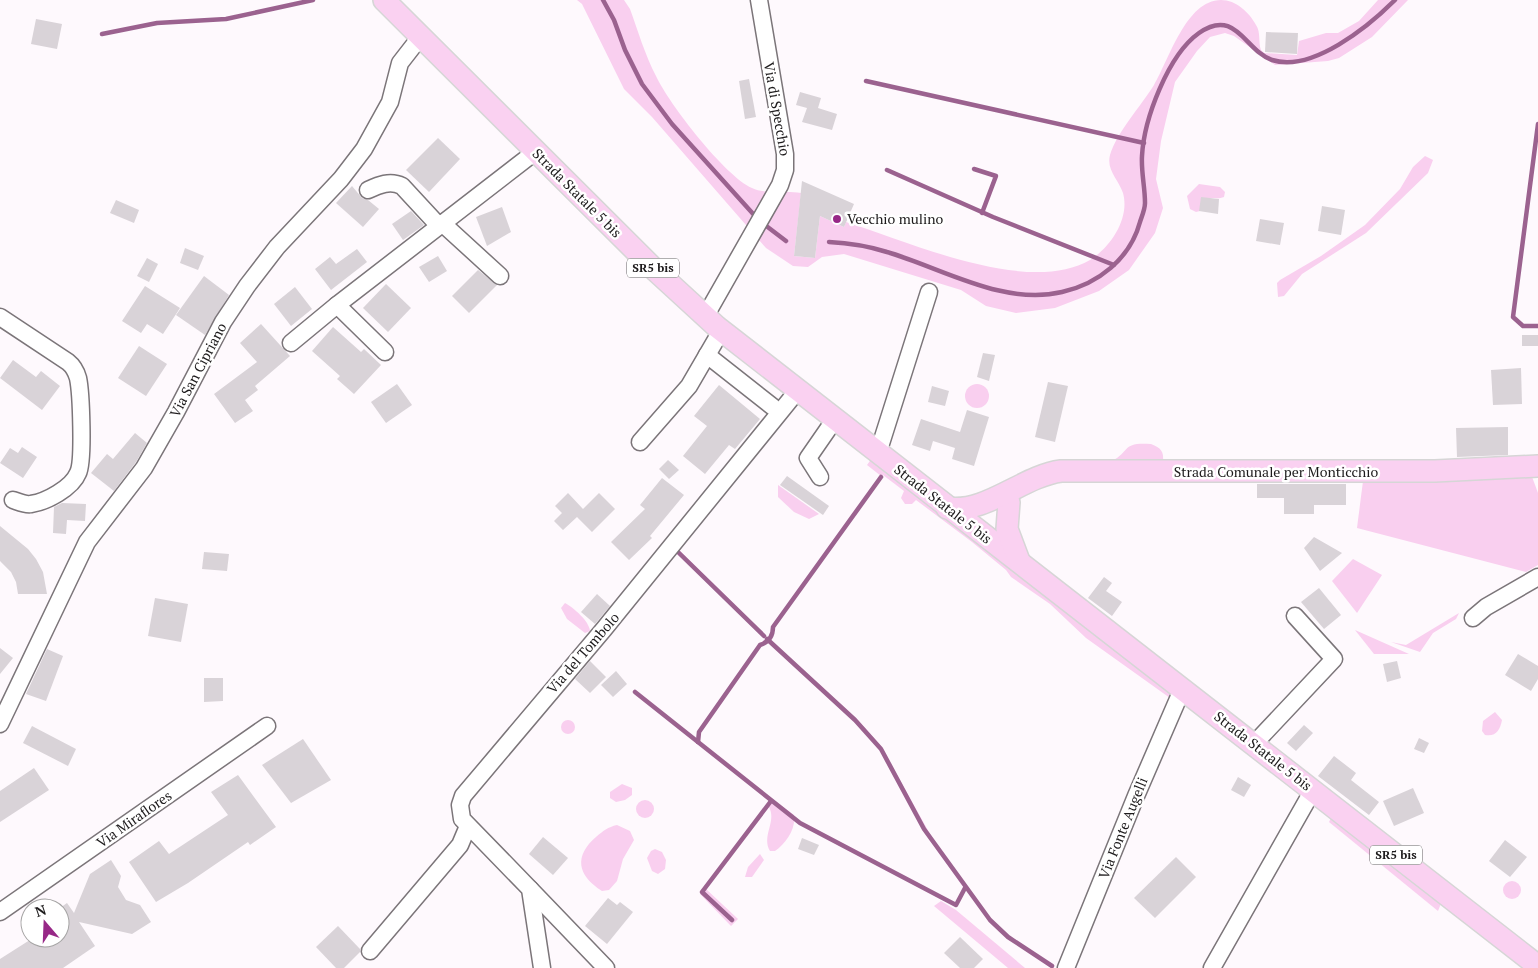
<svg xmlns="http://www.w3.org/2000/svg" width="1538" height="968" font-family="'PT Serif',serif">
	<rect width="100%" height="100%" fill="#fef9fd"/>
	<!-- green -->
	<g fill="#f9cfef">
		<path d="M 577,0 L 624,0 L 630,9 C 638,31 645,55 656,76 C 669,104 725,176 752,188 C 767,195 785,190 801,193 L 794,256 L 815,258 L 820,216 L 844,227 L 846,222 C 910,242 1028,296 1090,260 C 1111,247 1130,218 1123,193 C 1119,180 1106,170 1110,155 C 1117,132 1141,106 1154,85 C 1169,60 1186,0 1221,0 C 1236,0 1249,12 1256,25 C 1261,32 1258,42 1261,50 L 1264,53 L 1297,55 L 1299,41 L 1326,33 L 1338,33 L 1359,21 L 1378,0 L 1408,0 L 1372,37 L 1339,58 L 1328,61 L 1275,65 L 1234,36 L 1225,33 L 1210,37 L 1197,51 L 1175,82 L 1161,141 L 1156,179 L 1163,208 L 1155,233 L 1129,270 L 1099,291 L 1055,308 L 1016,313 L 986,306 L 961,290 L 844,254 L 822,257 L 808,267 L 793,266 L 766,248 L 652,117 L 624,89 L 582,4 Z"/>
		<path d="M 1425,156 L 1433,160 L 1428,173 L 1366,233 L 1302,274 L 1284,296 L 1278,297 L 1277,283 L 1280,280 L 1321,256 L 1365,225 L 1400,189 L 1413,167 Z"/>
		<path d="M 1199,184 L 1220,187 L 1225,192 L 1224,197 C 1217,200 1211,196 1203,200 L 1200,211 L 1196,212 L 1190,209 L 1187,196 Z"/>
		<circle cx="977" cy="396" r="12"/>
		<path d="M 1151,444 C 1161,448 1164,451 1163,462 L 1112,461 C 1131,451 1121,442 1151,444 Z"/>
		<path d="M 872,458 L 1172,691 L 1170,698 L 1086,638 L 1050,604 L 1011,577 L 1006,570 L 972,542 L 916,500 L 912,504 L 905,504 L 901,498 L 904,491 L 883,475 L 774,627 L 770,640 L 858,720 L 881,746 L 930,834 L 967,888 L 966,891 L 927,836 L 879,747 L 860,727 L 768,642 L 760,645 L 700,731 L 700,736 L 697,733 L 759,644 L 770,636 L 772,627 L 881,476 L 867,465 Z"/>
		<path d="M 1531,474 L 1538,493 L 1538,565 L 1526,572 L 1357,528 L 1363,481 Z"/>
		<path d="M 778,485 L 819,514 L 809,519 L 794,512 L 778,497 Z"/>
		<path d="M 676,547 L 763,633 L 764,636 L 674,550 Z"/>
		<path d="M 1353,559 L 1382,575 L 1357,613 L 1332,581 Z"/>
		<path d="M 565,603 C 574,608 589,621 590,631 L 585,633 L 567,619 L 561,608 Z"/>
		<path d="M 1459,613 L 1456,619 L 1433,633 L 1420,652 L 1391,642 L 1406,645 Z"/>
		<path d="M 1355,630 L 1409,654 L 1374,654 Z"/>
		<path d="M 1495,712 L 1502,720 C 1500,730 1496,737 1485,735 L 1482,731 L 1483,721 Z"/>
		<circle cx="568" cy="727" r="7"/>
		<path d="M 622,784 L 632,788 L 632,795 L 625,800 L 616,802 L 610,798 L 610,792 Z"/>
		<path d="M 770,797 L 794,815 C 796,829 786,843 775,851 L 770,851 C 761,836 777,822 769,807 L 706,889 L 738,919 L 731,926 L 700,894 L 768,804 Z"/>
		<circle cx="645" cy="809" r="9"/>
		<path d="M 1332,816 L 1442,901 L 1438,911 L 1329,822 Z"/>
		<path d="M 617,825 L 630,831 L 634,840 L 623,859 L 617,881 L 609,890 L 602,891 C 577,875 574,856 596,837 C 603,831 608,827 617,825 Z"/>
		<path d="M 655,849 L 662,852 L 666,860 L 665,869 L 658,874 L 652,871 L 647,858 L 651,851 Z"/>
		<path d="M 760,854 L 764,860 L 752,877 L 745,877 L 748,867 Z"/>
		<circle cx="1512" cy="890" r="9"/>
		<path d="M 941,901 L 956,910 L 1025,968 L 1008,968 L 934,906 Z"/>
	</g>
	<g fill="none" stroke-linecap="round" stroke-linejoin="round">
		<!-- stream -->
		<g stroke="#9b628f" stroke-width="4.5">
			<path d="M 603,0 L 614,20 L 625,50 L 642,84 L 672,124 L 755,216"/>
			<path d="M 102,34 L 157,23 L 226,19 L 313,0"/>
			<path d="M 866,81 L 1144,143"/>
			<path d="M 1538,124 L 1513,317 L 1523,326 L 1538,326"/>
			<path d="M 974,169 L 996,176 L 982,213"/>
			<path d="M 887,170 L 993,217 L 1114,265"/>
			<path d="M 765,225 L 786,241"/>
			<path d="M 829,242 C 849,243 868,246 887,252 C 942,268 1003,306 1062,292 C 1098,284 1130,259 1140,222 C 1142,216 1145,209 1145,203 C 1145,187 1141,172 1142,156 C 1144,119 1168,55 1199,33 C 1236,7 1245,51 1272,60 C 1312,73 1369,26 1395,0"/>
			<path d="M 679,553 L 764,636"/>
			<path d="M 767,639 L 855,720 L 881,749 L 924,829 L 990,920 L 1008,937 L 1052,966"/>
			<path d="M 635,692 L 800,823 L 956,905 L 965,888"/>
			<path d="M 698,742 L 699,732 L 760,645 C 769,642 773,636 773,627 L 881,477"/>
			<path d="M 732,920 L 702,892 L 771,801"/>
		</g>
	</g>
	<!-- building -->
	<g fill="#d9d3d8">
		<path d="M 36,19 L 62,24 L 57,49 L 31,44 Z"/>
		<path d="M 1266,32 L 1298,33 L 1297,54 L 1265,52 Z"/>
		<path d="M 749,79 L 756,117 L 745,119 L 739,81 Z"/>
		<path d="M 800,92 L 821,98 L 818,108 L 837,114 L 832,130 L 802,122 L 807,108 L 796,105 Z"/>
		<path d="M 438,138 L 460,159 L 429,192 L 406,170 Z"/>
		<path d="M 802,181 L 854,204 L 844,227 L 820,216 L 815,258 L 794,256 Z"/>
		<path d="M 352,186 L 362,198 L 368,200 L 379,209 L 363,227 L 336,203 Z"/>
		<path d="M 1201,197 L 1219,199 L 1218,214 L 1199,211 Z"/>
		<path d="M 116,200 L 139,210 L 134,223 L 110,213 Z"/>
		<path d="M 1322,206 L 1345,210 L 1341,235 L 1318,231 Z"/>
		<path d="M 502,207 L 511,232 L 487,246 L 476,217 Z"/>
		<path d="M 411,211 L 424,225 L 403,240 L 392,224 Z"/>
		<path d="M 1260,219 L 1284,223 L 1280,245 L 1256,241 Z"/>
		<path d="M 185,248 L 204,256 L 198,270 L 180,263 Z"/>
		<path d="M 357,249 L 367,262 L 331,290 L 315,269 L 330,257 L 336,264 Z"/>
		<path d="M 438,256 L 447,271 L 429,282 L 419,267 Z"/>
		<path d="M 147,258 L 158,264 L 149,282 L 137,276 Z"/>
		<path d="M 478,270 L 497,285 L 469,313 L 452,296 Z"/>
		<path d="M 204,276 L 229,295 L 205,335 L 176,315 Z"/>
		<path d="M 386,284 L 411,308 L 388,332 L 363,308 Z"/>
		<path d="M 145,286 L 180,308 L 163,334 L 147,324 L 141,333 L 122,321 Z"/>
		<path d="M 295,287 L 312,309 L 291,326 L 274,304 Z"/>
		<path d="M 261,324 L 290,356 L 255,386 L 258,390 L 245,400 L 253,411 L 235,423 L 214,394 L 257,362 L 240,343 Z"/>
		<path d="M 333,327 L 361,352 L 364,349 L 381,365 L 354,394 L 337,379 L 340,376 L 312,351 Z"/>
		<rect x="1522" y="335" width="16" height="11"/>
		<path d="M 139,346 L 167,364 L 146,396 L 118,378 Z"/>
		<path d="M 983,353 L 995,355 L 989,381 L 977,377 Z"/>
		<path d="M 13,360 L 36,377 L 41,371 L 60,386 L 42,410 L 0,378 Z"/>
		<path d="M 1521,368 L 1522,404 L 1493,405 L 1491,370 Z"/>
		<path d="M 1048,382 L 1068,386 L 1055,442 L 1035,437 Z"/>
		<path d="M 397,384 L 412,405 L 386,423 L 371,402 Z"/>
		<path d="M 719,385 L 760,419 L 735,449 L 729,445 L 705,474 L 683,456 L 707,426 L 694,416 Z"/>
		<path d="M 932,386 L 949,391 L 945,406 L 928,402 Z"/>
		<path d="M 967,410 L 989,417 L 974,466 L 952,459 L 955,448 L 933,441 L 930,451 L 912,445 L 921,419 L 960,432 Z"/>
		<path d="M 1508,427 L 1508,455 L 1457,457 L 1456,428 Z"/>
		<path d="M 135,433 L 147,443 L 136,462 L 114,491 L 91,473 L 107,454 L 113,459 Z"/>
		<path d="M 22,447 L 37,457 L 23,478 L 0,463 L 10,448 L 18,453 Z"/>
		<path d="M 668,460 L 679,470 L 669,479 L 659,469 Z"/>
		<path d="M 787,476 L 829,506 L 823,515 L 780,485 Z"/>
		<path d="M 662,478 L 684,495 L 650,536 L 652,538 L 629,560 L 611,542 L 645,509 L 640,505 Z"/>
		<path d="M 1257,484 L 1346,484 L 1346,505 L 1314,505 L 1314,514 L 1284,514 L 1284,498 L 1257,498 Z"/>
		<path d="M 568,493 L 583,509 L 599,493 L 615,509 L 592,532 L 577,517 L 563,530 L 554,521 L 562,513 L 555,506 Z"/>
		<path d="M 62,503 L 86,504 L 85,521 L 67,520 L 66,534 L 53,533 L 54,507 Z"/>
		<path d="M 0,526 L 28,549 L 36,559 L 43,572 L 47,594 L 18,594 L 16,582 L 11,572 L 0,561 Z"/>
		<path d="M 1314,537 L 1342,553 L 1320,571 L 1304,548 Z"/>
		<path d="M 204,552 L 229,554 L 227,571 L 202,569 Z"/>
		<path d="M 1104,577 L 1112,583 L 1106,591 L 1122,602 L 1112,616 L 1088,598 Z"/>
		<path d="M 1319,588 L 1341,615 L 1324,629 L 1301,602 Z"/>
		<path d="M 597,594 L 610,606 L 595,624 L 581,612 Z"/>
		<path d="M 155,598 L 188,604 L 181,642 L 148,636 Z"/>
		<path d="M 0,648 L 13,658 L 0,674 Z"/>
		<path d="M 47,649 L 63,656 L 46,701 L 26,694 Z"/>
		<path d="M 1518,654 L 1538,666 L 1538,679 L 1531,691 L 1505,675 Z"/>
		<path d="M 590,661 L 606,677 L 590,693 L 575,679 Z"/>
		<path d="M 1397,661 L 1401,678 L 1387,682 L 1383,664 Z"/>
		<path d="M 616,671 L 627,684 L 613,697 L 601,685 Z"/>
		<path d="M 204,678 L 223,678 L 223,701 L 204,702 Z"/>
		<path d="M 1304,725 L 1313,733 L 1296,751 L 1287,743 Z"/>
		<path d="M 32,726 L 76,749 L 68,766 L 23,743 Z"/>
		<path d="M 1419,738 L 1429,743 L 1424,753 L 1414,749 Z"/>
		<path d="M 303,739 L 331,780 L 291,803 L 262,765 Z"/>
		<path d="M 1334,756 L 1356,773 L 1351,780 L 1379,802 L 1369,815 L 1318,776 Z"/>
		<path d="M 34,768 L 49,790 L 0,822 L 0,791 Z"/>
		<path d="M 238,775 L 276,827 L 250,845 L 248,842 L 188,883 L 156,902 L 129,862 L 159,841 L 169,854 L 228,815 L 211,792 Z"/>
		<path d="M 1238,777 L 1251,785 L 1244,797 L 1231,790 Z"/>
		<path d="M 1413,788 L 1424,813 L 1394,826 L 1383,801 Z"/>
		<path d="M 543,837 L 568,858 L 553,875 L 529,854 Z"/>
		<path d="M 802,838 L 819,845 L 814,855 L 798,849 Z"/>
		<path d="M 1505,840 L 1527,857 L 1510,877 L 1489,861 Z"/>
		<path d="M 1176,857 L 1196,877 L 1155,918 L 1134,898 Z"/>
		<path d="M 111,860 L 121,876 L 118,887 L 126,900 L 140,905 L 151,922 L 132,934 L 79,922 L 95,946 L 63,968 L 0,968 L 0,959 L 33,938 L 60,938 L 60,908 L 67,903 L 74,913 L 90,874 Z"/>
		<path d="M 608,898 L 617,905 L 620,902 L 633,912 L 607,944 L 585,926 Z"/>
		<path d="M 338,926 L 360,949 L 360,952 L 344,968 L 336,968 L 316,947 Z"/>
		<path d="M 960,937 L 983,959 L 974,968 L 960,968 L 944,953 Z"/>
	</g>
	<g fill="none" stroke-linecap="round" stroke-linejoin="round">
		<defs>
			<g id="minor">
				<path d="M 368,190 C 379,185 390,180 402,186 L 439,226"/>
				<path d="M 442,223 L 500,276"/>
				<path d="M 337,305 L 385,352"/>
				<path d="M 0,317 L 68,362 C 73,366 76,371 78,378 C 81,392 84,461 78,473 C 72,488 46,502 31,504 C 25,505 19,502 13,500"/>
				<path d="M 705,317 L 780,185 L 785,170 L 785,154 L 759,0"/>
				<path d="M 291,343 L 337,305 L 535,152"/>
				<path d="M 707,355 L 773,407"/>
				<path d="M 640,442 L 689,386 L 721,331"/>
				<path d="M 878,453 L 929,292"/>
				<path d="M 820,477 L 808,458 L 835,419"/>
				<path d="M 1473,618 L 1486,607 L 1538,577"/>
				<path d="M 0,724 L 87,542 L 144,468 L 176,412 L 223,322 L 247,286 L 277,247 L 341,179 L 364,149 L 390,102 L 400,63 L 421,36"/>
				<path d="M 1254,744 L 1334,659 L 1295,616"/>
				<path d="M 530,889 L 606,968"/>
				<path d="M 0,912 L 267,726"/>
				<path d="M 370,951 L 460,845 L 468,826"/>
				<path d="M 542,968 L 530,889 L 462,819 L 460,805 L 463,796 L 604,629 L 798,390"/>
				<path d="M 1066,968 L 1136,796 L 1178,699 L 1185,690"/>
				<path d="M 1212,968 L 1313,790"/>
			</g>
			<g id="major">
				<path d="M 384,0 L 656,271 L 717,327 L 1538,966"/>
				<path d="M 1009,502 L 1007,529 L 1019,561"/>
				<path d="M 947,508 C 986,514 1023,476 1061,471 L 1435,471 L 1538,466"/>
			</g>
		</defs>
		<!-- minor casing -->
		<use href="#minor" stroke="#7b7579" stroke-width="19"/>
		<!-- major casing -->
		<use href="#major" stroke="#d6d6d6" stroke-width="24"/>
		<!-- minor -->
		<use href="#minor" stroke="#fff" stroke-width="16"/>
		<!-- major -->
		<use href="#major" stroke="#fad1f1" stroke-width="21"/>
	</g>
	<!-- markers -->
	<circle fill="#972887" stroke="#fff" stroke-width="2" cx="837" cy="219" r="5"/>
	<g text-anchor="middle" stroke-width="5" stroke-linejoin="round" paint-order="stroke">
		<!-- shield labels -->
		<g fill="#fff" stroke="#615f60" stroke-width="1">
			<rect x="627" y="258.5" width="52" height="19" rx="4"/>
			<rect x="1370" y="845.5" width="52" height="19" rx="4"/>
		</g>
		<g font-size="12" font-weight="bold" fill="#1d1b1c">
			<text x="653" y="272">SR5 bis</text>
			<text x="1396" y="859">SR5 bis</text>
		</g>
		<!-- street labels -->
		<g font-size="14" fill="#1d1b1c" stroke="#fff">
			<text transform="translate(777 109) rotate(80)" y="5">Via di Specchio</text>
			<text transform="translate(577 193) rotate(45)" y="5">Strada Statale 5 bis</text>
			<text transform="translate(198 370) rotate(-62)" y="5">Via San Cipriano</text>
			<text x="1276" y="477">Strada Comunale per Monticchio</text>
			<text transform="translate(943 504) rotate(38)" y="5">Strada Statale 5 bis</text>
			<text transform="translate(583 653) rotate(-49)" y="5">Via del Tombolo</text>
			<text transform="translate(1263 751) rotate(38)" y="5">Strada Statale 5 bis</text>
			<text transform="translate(134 819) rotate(-35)" y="5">Via Miraflores</text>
			<text transform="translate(1123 828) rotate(-68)" y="5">Via Fonte Augelli</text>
		</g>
		<!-- poi labels -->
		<g font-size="14" fill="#1d1b1c" stroke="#fff" text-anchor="start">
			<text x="847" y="224">Vecchio mulino</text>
		</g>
	</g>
	<!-- north arrow -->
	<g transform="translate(45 923) rotate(341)"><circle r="24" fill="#ffffff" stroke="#a5a4a4"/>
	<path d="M0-4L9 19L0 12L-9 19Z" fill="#972887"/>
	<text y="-8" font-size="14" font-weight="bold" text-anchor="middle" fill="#1d1b1c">N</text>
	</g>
</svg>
